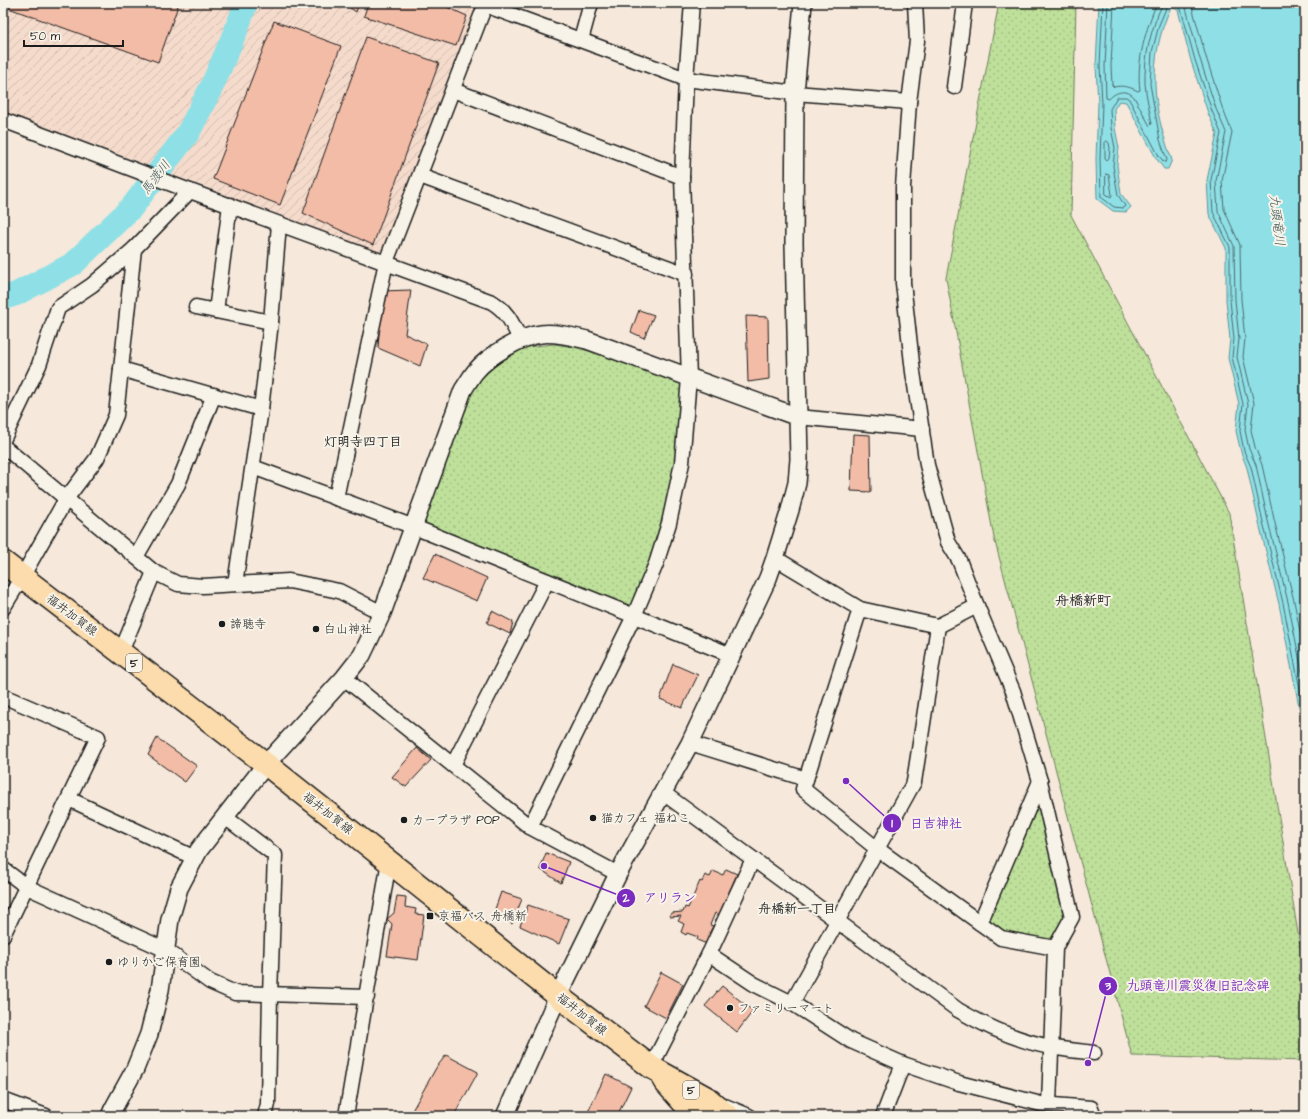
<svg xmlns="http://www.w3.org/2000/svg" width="1308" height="1119" font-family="'Architects Daughter','Klee One',sans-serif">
	<defs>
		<pattern id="industrial-furrows" width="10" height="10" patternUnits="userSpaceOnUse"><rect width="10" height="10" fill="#f5dbcb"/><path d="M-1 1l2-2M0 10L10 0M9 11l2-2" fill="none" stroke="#d1bbae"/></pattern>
		<pattern id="grass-dots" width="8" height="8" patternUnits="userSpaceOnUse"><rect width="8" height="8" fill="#bee09a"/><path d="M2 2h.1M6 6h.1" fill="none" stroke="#a3c084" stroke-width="1.8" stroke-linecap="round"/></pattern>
	</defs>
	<rect width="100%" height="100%" fill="#f6e8db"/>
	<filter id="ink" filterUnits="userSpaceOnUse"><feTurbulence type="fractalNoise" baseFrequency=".025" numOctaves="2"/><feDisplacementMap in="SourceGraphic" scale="8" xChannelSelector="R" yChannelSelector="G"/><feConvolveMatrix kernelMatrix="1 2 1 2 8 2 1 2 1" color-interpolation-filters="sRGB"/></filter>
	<g filter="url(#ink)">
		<!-- industrial -->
		<path fill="url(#industrial-furrows)" d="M 3,3 L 477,3 L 387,248 L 379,252 L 3,111 Z"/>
		<!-- grass -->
		<g fill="url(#grass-dots)" stroke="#6d7e5b">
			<path d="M 999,3 L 1076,3 L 1071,215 L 1229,513 L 1305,976 L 1305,1061 L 1132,1056 L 994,538 L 946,278 Z"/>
			<path d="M 554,344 L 574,347 L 689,378 L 682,463 L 634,616 L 418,528 L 463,390 L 519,348 Z"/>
			<path d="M 1042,789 L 1069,917 L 1055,948 L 1001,938 L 980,923 Z"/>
		</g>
		<!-- water -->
		<path fill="#8fe0e6" stroke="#619295" d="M 1099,3 L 1305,3 L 1305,737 L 1279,604 L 1259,523 L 1247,468 L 1241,452 L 1236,431 L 1239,404 L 1228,358 L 1230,339 L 1226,300 L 1226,248 L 1209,214 L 1207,180 L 1217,134 L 1208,113 L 1191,61 L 1178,10 L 1171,7 C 1147,59 1152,108 1172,160 L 1168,169 L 1164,169 L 1156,158 L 1126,102 L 1119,101 L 1114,109 L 1115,128 L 1119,148 L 1117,165 L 1121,194 L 1131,207 L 1126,212 L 1113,211 L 1097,199 L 1096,159 L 1098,103 L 1096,66 Z"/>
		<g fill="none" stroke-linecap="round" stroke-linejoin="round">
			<!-- shore -->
			<g stroke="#4a6a6d" stroke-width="1">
				<path d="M 1103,3 L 1100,66 L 1102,103 L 1100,159 L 1101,197 L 1114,207 L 1123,208 L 1125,206 L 1118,195 L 1113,166 L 1115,148 L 1111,128 L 1110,109 L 1117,97 L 1126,97 L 1129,99 L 1159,156 L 1164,162 L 1166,162 L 1167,160 L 1160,140 L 1150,84 L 1152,52 L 1159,25 L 1167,6 L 1170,4 L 1174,4 L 1181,9 L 1195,60 L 1212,111 L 1221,133 L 1211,180 L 1213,212 L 1230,247 L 1230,300 L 1234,339 L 1232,357 L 1243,404 L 1240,431 L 1244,451 L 1251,467 L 1263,522 L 1283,603 L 1305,715"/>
				<path d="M 1108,3 L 1105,66 L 1106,98 L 1109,99 C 1116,91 1127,89 1134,97 L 1150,126 L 1152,124 C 1150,111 1146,97 1145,84 C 1144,56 1151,28 1163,3"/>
				<path d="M 1114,3 L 1111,66 L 1112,85 L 1114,87 C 1123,85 1130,87 1138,91 L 1140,90 C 1136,62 1146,28 1157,3"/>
				<path d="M 1183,3 L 1186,8 L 1200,59 L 1216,109 L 1226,132 L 1216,181 L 1218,211 L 1234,246 L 1235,300 L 1239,339 L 1237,357 L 1248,404 L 1245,430 L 1249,449 L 1256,465 L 1268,521 L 1288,602 L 1305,687"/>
				<path d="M 1191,3 L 1206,57 L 1222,107 L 1232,132 L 1222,181 L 1224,209 L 1240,245 L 1241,299 L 1245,339 L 1243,357 L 1254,403 L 1251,430 L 1255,447 L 1262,465 L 1274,519 L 1294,601 L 1305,657"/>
				<path d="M 1107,141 L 1109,143 L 1110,148 L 1109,158 L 1107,160 L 1105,158 L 1105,143 Z"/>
				<path d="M 1106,174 L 1109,175 L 1112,195 L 1111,197 L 1106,194 Z"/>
			</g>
			<!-- river -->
			<path stroke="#8fe0e6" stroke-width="24" d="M 3,298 L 16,294 L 73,264 L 132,207 L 188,133 L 212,86 L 237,28 L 246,3"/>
		</g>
		<!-- building -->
		<g fill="#f3bca7" stroke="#1c1c1c">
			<path d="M 3,3 L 179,3 L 158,62 L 3,6 Z"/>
			<path d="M 343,3 L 359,3 L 356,12 Z"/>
			<path d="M 368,3 L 438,3 L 467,16 L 456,46 L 364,16 Z"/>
			<path d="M 274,21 L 341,46 L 280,205 L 213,179 Z"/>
			<path d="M 366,37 L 439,63 L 373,245 L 303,213 Z"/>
			<path d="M 411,290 L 405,334 L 427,344 L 420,366 L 378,348 L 382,291 Z"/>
			<path d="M 639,310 L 654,315 L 644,338 L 631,332 Z"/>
			<path d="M 746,316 L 768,317 L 769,379 L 748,382 Z"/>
			<path d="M 853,434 L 870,435 L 871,492 L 851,491 Z"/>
			<path d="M 435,554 L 487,578 L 477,601 L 423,578 Z"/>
			<path d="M 492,611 L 513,622 L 510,634 L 487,623 Z"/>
			<path d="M 673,664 L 698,675 L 682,708 L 660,699 Z"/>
			<path d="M 157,738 L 197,766 L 185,782 L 148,755 Z"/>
			<path d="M 417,748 L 431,760 L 406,787 L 392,777 Z"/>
			<path d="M 546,853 L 569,862 L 561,883 L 540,869 Z"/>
			<path d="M 726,869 L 737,874 L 719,915 L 715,913 L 710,925 L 713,926 L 709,934 L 711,935 L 707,944 L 697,940 L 698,937 L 687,933 L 686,935 L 681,932 L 684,924 L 678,921 L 681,916 L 670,917 L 669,916 L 671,913 L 683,912 L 685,907 L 688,908 L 700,881 L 702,882 L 705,875 L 710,877 L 713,871 L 723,875 Z"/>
			<path d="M 501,892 L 522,899 L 512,924 L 494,912 Z"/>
			<path d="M 397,896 L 406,897 L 405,907 L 416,909 L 415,914 L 424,915 L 418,960 L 387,956 L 392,924 L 387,919 L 394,913 Z"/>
			<path d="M 528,905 L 569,919 L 559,944 L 520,926 Z"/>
			<path d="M 661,972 L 683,984 L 666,1018 L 644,1006 Z"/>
			<path d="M 722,986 L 753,1011 L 737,1032 L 705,1006 Z"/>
			<path d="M 446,1055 L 478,1072 L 454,1116 L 409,1116 L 436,1068 Z"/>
			<path d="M 606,1074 L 631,1087 L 617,1116 L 586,1116 Z"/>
		</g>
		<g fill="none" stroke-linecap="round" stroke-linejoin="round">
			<defs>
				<g id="minor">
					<path d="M 915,3 L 917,41 L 909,102 L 903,187 L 903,283 L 913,372 L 927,465 L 948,542 L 959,560 L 977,606 L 1013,691 L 1040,781 L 1072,917 L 1055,948 L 1049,1104"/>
					<path d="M 485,5 L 686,79 L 795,93 L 909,102"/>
					<path d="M 581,40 L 591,3"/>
					<path d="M 954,87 L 965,3"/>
					<path d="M 453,90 L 682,177"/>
					<path d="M 3,120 L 190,191 L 492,302 C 508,312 512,323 520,339"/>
					<path d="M 420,176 L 686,274"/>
					<path d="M 196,307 L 271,322"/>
					<path d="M 216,311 L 230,205"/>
					<path d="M 121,369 L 261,409"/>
					<path d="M 798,417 L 922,429"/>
					<path d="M 3,440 L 39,365 L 58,308 L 92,285 L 134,249 L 190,191"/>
					<path d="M 3,446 L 154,572 L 178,584 L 203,586 L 289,581 L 339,591 L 382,613"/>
					<path d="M 253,467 L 414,527 L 731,655"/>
					<path d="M 336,498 L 386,262 L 486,3"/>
					<path d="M 136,557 L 178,484 L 214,395"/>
					<path d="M 775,558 L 860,609 L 938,626 L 977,606"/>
					<path d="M 235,584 L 261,409 L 271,322 L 279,224"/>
					<path d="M 3,608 L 22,577 L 66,499 L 97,458 L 116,415 L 134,249"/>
					<path d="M 860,609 L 803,789 L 876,848 L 1001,938 L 1055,948"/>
					<path d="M 121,652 L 154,572"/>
					<path d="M 344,678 L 530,827 L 618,874"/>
					<path d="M 3,696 L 98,737 L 3,935"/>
					<path d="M 690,743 L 806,779"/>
					<path d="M 453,765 L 547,581"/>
					<path d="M 662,792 L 958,1010 C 987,1027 1018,1041 1051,1047 C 1065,1050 1080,1051 1094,1053"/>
					<path d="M 69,799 L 195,858"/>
					<path d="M 225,817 L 275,855 L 270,994 L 268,1104 L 265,1116"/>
					<path d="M 530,827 L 634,616 L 656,564 L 669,523 L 682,463 L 689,378 L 682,177 L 686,79 L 692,3"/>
					<path d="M 3,869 L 27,887 L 166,950 L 210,982 L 235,993 L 367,997"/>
					<path d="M 980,923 L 1040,781"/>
					<path d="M 709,954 L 754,984 L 792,1003 L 851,1041 L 903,1064 L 959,1083 L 1041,1104 L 1091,1108 L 1094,1116"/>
					<path d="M 792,1003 L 914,782 L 938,626"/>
					<path d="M 651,1067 L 709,954 L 753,859"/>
					<path d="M 3,1100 L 46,1116"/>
					<path d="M 720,1104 L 749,1116"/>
					<path d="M 346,1116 L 389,861"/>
					<path d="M 883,1116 L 903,1064"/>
				</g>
				<g id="tertiary">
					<path d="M 110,1116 L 113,1109 L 135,1069 L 149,1034 L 160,990 L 170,919 L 179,888 L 199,850 L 266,764 L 344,678 L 362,655 L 382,613 L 463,390 C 467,384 471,377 475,372 C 488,356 521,336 541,334 C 555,332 574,337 587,340 L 798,417"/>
					<path d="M 505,1116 L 558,996 L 618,874 L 690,743 L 768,578 L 775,558 L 790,510 L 797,483 L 799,459 L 794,243 L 795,93 L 803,3"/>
				</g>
				<g id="primary">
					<path d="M 3,562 L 266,764 L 558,996 L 651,1067 L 707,1098 L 728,1116"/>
					<path d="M 664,1081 L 689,1109 L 698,1116"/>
				</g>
			</defs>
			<!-- minor casing -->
			<use href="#minor" stroke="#1c1c1c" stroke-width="17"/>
			<!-- tertiary casing -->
			<use href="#tertiary" stroke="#1c1c1c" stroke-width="20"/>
			<!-- primary casing -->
			<use href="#primary" stroke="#1c1c1c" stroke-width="25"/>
			<!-- minor -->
			<use href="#minor" stroke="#f7f3e8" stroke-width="14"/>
			<!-- tertiary -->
			<use href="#tertiary" stroke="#f7f3e8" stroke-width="17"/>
			<!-- primary -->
			<use href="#primary" stroke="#fcdcac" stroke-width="22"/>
		</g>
	</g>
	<!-- markers -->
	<g fill="#1c1c1c" stroke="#f7f3e8" stroke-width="1.5">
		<circle cx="222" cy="624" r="4"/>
		<circle cx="316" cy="629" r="4"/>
		<circle cx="593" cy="818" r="4"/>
		<circle cx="404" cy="820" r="4"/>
		<rect x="426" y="912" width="8" height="8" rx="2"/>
		<circle cx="109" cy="962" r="4"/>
		<circle cx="730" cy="1008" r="4"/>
	</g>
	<g text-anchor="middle" stroke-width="4" stroke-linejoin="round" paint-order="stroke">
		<!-- shield labels -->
		<g fill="#f7f3e8" stroke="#5e5c59" stroke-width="1">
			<rect x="126" y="654" width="16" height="18" rx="3"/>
			<rect x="683" y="1081" width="16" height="18" rx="3"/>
		</g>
		<g font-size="11" font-weight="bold" fill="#1c1c1c">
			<text x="134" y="667">5</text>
			<text x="691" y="1094">5</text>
		</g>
		<!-- street labels -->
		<g font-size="12" fill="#1c1c1c" stroke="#f7f3e8">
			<text transform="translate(72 615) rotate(37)" y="4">福井加賀線</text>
			<text transform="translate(328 813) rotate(38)" y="4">福井加賀線</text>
			<text transform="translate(582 1014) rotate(38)" y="4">福井加賀線</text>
		</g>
		<!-- poi labels -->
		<g font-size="12" fill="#1c1c1c" stroke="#f7f3e8" text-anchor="start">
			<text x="230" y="628">諦聴寺</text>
			<text x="324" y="633">白山神社</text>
			<text x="601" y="822">猫カフェ 福ねこ</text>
			<text x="412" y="824">カープラザ POP</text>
			<text x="438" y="920">京福バス 舟橋新</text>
			<text x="117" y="966">ゆりかご保育園</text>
			<text x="738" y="1012">ファミリーマート</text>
		</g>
		<!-- water labels -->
		<g font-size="13" font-style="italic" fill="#3e5759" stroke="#f7f3e8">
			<text transform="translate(155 177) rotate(-53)" y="5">馬渡川</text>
			<text transform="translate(1278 220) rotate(83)" y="5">九頭竜川</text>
		</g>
		<!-- neighbourhood labels -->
		<g font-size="13" font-weight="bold" fill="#1c1c1c" stroke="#f7f3e8">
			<text x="363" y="446">灯明寺四丁目</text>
			<text x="797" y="913">舟橋新一丁目</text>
		</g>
		<!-- quarter labels -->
		<g font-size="14" font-weight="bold" fill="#1c1c1c" stroke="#f7f3e8">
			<text x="1083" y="605">舟橋新町</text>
		</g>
	</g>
	<!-- callouts -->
	<path fill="none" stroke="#7b2cbf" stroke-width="1.5" d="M846 781L892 823M544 866L626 898M1088 1063L1108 986"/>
	<g fill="#7b2cbf" stroke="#f7f3e8" stroke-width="1.5">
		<circle cx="846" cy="781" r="4"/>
		<circle cx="544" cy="866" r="4"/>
		<circle cx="1088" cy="1063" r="4"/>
		<circle cx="892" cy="823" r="10"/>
		<circle cx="626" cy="898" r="10"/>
		<circle cx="1108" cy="986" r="10"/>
	</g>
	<g font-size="12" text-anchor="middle" font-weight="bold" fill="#fff">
		<text x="892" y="827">1</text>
		<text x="626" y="902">2</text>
		<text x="1108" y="990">3</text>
	</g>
	<g font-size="13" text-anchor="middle" font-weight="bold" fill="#7b2cbf" stroke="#f7f3e8" stroke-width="4" stroke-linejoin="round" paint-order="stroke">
		<text x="936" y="828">日吉神社</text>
		<text x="670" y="902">アリラン</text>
		<text x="1198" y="990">九頭竜川震災復旧記念碑</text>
	</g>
	<!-- margin -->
	<rect width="1308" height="1119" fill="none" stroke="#f7f3e8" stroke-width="16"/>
	<rect x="8" y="8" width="1292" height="1103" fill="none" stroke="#1c1c1c" stroke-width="1.5" filter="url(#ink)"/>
	<!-- scale -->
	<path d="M24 40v6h99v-6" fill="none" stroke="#1c1c1c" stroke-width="2"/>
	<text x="30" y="40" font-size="12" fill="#1c1c1c" stroke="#f7f3e8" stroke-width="3" paint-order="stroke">50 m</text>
</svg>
